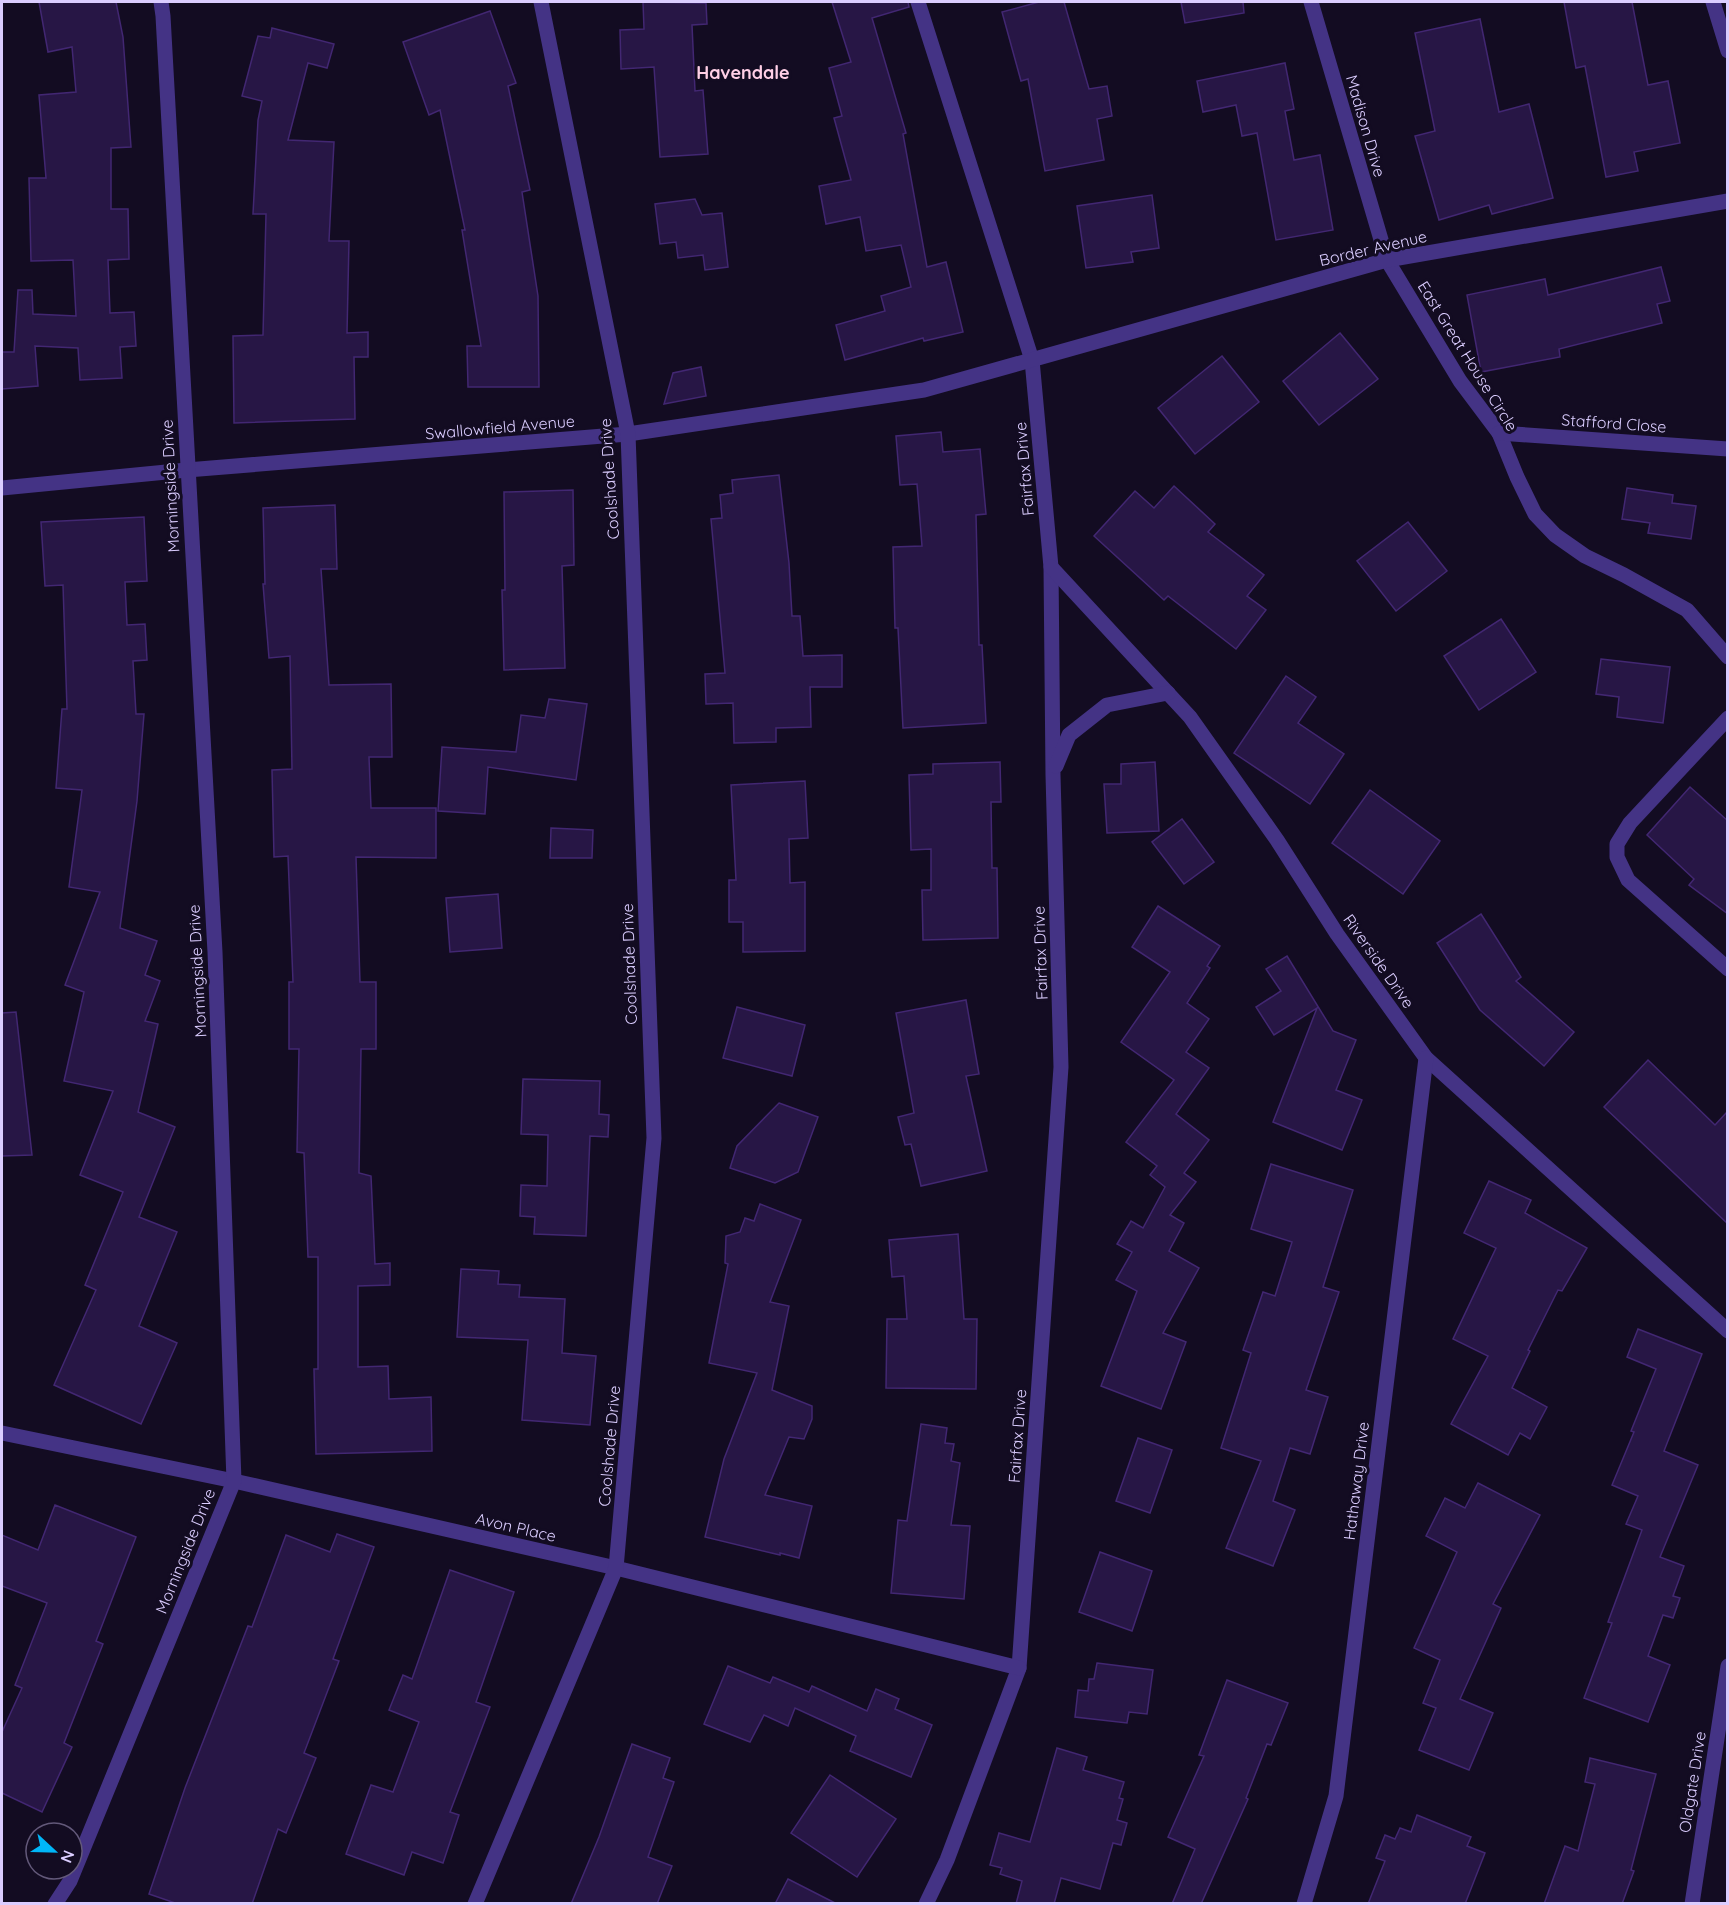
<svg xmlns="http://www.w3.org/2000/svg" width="1729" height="1905" font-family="Quicksand,sans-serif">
	<rect width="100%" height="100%" fill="#130c22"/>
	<!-- building -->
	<g fill="#271645" stroke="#422772" stroke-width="1.5">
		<path d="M 39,2 L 116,2 L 123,37 L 131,147 L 111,148 L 111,209 L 128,209 L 129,259 L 108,260 L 110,313 L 134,312 L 136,346 L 120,347 L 122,378 L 80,380 L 78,348 L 35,346 L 38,386 L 2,389 L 2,352 L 14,352 L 18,290 L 32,290 L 33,314 L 76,316 L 73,260 L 31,261 L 29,178 L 46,178 L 39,95 L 76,92 L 72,47 L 48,52 Z"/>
		<path d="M 643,2 L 706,3 L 707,24 L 692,25 L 695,91 L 703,90 L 708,154 L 660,157 L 654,67 L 621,69 L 620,30 L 644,29 Z"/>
		<path d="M 832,2 L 908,2 L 909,7 L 872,18 L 906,133 L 903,134 L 927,267 L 946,262 L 963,332 L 924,341 L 923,338 L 845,360 L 836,325 L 885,311 L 881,296 L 911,287 L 901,245 L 866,251 L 860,217 L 826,224 L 819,186 L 851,180 L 834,118 L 842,116 L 829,68 L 851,62 Z"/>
		<path d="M 1039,2 L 1064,2 L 1089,89 L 1107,86 L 1112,116 L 1097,119 L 1104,160 L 1045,171 L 1028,79 L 1021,81 L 1002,12 Z"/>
		<path d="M 1181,2 L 1243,2 L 1244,13 L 1185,23 Z"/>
		<path d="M 1564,2 L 1632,2 L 1648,85 L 1668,81 L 1680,143 L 1634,152 L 1638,171 L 1606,177 L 1585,66 L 1576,68 Z"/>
		<path d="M 490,11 L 516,83 L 508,86 L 530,190 L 522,192 L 538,296 L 539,387 L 468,387 L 467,346 L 481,346 L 462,230 L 465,230 L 440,110 L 429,115 L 403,42 Z"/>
		<path d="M 1480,19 L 1499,112 L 1529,104 L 1553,198 L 1492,214 L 1489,205 L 1439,220 L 1415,136 L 1435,131 L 1415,33 Z"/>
		<path d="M 272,28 L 334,44 L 327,68 L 308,63 L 288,140 L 334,142 L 329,241 L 349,241 L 347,333 L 368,332 L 368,357 L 354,357 L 355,419 L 234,423 L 233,336 L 263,335 L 266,214 L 253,214 L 258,120 L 262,101 L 242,96 L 258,36 L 270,38 Z"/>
		<path d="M 1285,63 L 1294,109 L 1285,111 L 1294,160 L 1320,155 L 1333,230 L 1276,240 L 1257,133 L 1242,136 L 1236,105 L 1203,112 L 1197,81 Z"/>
		<path d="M 1152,195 L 1159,248 L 1131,252 L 1133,262 L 1086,268 L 1077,206 Z"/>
		<path d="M 695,199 L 702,215 L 722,213 L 728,267 L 705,270 L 703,255 L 678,258 L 676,242 L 660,244 L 655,204 Z"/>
		<path d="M 1661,267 L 1670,301 L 1657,304 L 1662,323 L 1559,349 L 1560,357 L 1481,372 L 1467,295 L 1545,279 L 1548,295 Z"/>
		<path d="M 1340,333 L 1378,379 L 1319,425 L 1283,381 Z"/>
		<path d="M 1222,356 L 1259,402 L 1195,454 L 1158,408 Z"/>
		<path d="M 701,367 L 706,396 L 664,404 L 673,373 Z"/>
		<path d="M 941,432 L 943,452 L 980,449 L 986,514 L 976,515 L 979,645 L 982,645 L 986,723 L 903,728 L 898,628 L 895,628 L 893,547 L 922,546 L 917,484 L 900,485 L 896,436 Z"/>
		<path d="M 779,475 L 789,563 L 792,616 L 800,616 L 803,656 L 842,655 L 842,687 L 810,687 L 811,727 L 776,728 L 776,742 L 734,743 L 733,703 L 706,704 L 705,674 L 725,673 L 711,519 L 722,518 L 720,495 L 733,493 L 732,480 Z"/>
		<path d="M 1174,486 L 1215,524 L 1208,532 L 1264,575 L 1247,596 L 1266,610 L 1236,649 L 1168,596 L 1164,600 L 1094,536 L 1135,491 L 1154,508 Z"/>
		<path d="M 1627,488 L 1673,495 L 1672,503 L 1696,506 L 1691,539 L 1648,533 L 1650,523 L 1622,519 Z"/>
		<path d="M 573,490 L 574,565 L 562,566 L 565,668 L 504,670 L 502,590 L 505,590 L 504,492 Z"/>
		<path d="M 335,505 L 337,569 L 321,569 L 329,685 L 391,684 L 392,757 L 369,757 L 371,808 L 436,808 L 436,858 L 356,857 L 360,982 L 376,982 L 376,1049 L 361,1049 L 359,1173 L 371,1176 L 375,1264 L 390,1263 L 390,1285 L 358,1286 L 358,1367 L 388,1366 L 389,1399 L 431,1397 L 432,1451 L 316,1454 L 314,1369 L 318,1369 L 318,1257 L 308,1257 L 304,1153 L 297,1152 L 299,1049 L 289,1049 L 289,982 L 293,982 L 288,856 L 274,857 L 272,770 L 292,769 L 290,656 L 269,658 L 263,584 L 265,584 L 263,508 Z"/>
		<path d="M 144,517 L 147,581 L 125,582 L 127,625 L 145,624 L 147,660 L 133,661 L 136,714 L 144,714 L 137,801 L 120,928 L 157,941 L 145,975 L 160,981 L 145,1021 L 158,1024 L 138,1112 L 175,1127 L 139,1217 L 177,1232 L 139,1326 L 177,1343 L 141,1424 L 54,1385 L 96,1290 L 85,1285 L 123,1192 L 80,1175 L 113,1091 L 64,1081 L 84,992 L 65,985 L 100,892 L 69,887 L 82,790 L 56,788 L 62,709 L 67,709 L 63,585 L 45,586 L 41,522 Z"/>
		<path d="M 1408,522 L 1447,571 L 1396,611 L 1357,561 Z"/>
		<path d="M 1501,619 L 1536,672 L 1479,710 L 1444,656 Z"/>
		<path d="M 1601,659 L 1670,667 L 1663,723 L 1617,717 L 1619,697 L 1596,694 Z"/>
		<path d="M 1286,676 L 1316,697 L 1298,723 L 1344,754 L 1310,804 L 1234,753 Z"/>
		<path d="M 549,699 L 587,704 L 576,780 L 488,767 L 485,814 L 438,811 L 442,747 L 516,752 L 521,715 L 545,718 Z"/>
		<path d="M 1000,762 L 1001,802 L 991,802 L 992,868 L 997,868 L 998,938 L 923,940 L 922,890 L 931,890 L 931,849 L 911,850 L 909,775 L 933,774 L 933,764 Z"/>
		<path d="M 1155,762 L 1159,831 L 1107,833 L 1104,784 L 1121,784 L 1121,764 Z"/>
		<path d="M 805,781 L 808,838 L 789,839 L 790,883 L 805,882 L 805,951 L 743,952 L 743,922 L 729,922 L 729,880 L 736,880 L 731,785 Z"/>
		<path d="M 1690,787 L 1728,821 L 1728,914 L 1689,885 L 1694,879 L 1647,835 Z"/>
		<path d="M 1370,790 L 1440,841 L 1403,894 L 1332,843 Z"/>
		<path d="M 1182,819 L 1214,862 L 1184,884 L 1152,842 Z"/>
		<path d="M 551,828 L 593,830 L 592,858 L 550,858 Z"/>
		<path d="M 498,894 L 502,948 L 450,952 L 446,898 Z"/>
		<path d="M 1158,906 L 1220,946 L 1207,966 L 1210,968 L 1187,1003 L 1209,1019 L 1186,1052 L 1209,1068 L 1176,1114 L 1209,1140 L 1184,1173 L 1196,1182 L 1170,1215 L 1184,1223 L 1169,1251 L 1199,1268 L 1163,1333 L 1186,1342 L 1161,1409 L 1101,1386 L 1137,1291 L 1116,1280 L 1132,1252 L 1117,1244 L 1131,1221 L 1143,1228 L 1165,1187 L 1150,1175 L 1157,1166 L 1126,1142 L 1174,1080 L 1121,1042 L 1170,972 L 1132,947 Z"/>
		<path d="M 1481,914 L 1521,977 L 1516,981 L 1574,1032 L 1544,1066 L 1480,1010 L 1437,943 Z"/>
		<path d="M 1287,956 L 1333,1031 L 1356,1040 L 1336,1090 L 1362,1100 L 1342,1150 L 1273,1122 L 1317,1008 L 1274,1035 L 1256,1007 L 1281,991 L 1266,969 Z"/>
		<path d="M 966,1000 L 979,1074 L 966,1076 L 987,1171 L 921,1186 L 911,1144 L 905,1145 L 898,1117 L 914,1113 L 896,1013 Z"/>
		<path d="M 737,1007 L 805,1025 L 792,1076 L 723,1058 Z"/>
		<path d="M 16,1012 L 32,1155 L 2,1156 L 2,1013 Z"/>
		<path d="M 1648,1060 L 1715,1125 L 1728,1111 L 1728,1224 L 1604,1107 Z"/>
		<path d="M 523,1079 L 600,1081 L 599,1114 L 609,1115 L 608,1137 L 590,1136 L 586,1236 L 534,1234 L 535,1217 L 520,1216 L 521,1185 L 547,1186 L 548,1135 L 521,1134 Z"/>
		<path d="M 779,1103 L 818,1117 L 798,1172 L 775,1183 L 730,1168 L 737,1146 Z"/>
		<path d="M 1271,1164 L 1353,1190 L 1323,1287 L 1339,1292 L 1306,1390 L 1328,1397 L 1310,1454 L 1290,1448 L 1273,1501 L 1295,1510 L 1273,1566 L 1226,1548 L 1261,1461 L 1221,1448 L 1251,1353 L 1243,1350 L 1263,1292 L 1275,1296 L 1292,1242 L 1251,1229 Z"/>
		<path d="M 1489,1181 L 1531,1200 L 1525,1213 L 1587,1248 L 1562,1291 L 1558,1290 L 1528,1350 L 1530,1351 L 1512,1388 L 1547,1407 L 1530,1439 L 1520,1433 L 1508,1455 L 1451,1424 L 1488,1356 L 1453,1339 L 1496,1248 L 1464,1233 Z"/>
		<path d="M 760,1204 L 801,1220 L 770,1302 L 789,1306 L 772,1390 L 812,1406 L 812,1419 L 804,1439 L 789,1437 L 765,1495 L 812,1506 L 799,1558 L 780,1553 L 780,1555 L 705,1537 L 724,1459 L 757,1373 L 709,1363 L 728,1264 L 725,1263 L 726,1236 L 740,1232 L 745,1218 L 754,1221 Z"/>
		<path d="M 958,1234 L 964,1319 L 977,1319 L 976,1389 L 886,1388 L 887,1319 L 907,1319 L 904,1276 L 892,1277 L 889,1240 Z"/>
		<path d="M 461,1269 L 499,1271 L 498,1284 L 520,1285 L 519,1297 L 565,1299 L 562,1353 L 596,1356 L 590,1425 L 522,1420 L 528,1340 L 457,1337 Z"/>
		<path d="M 1638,1329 L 1702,1354 L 1664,1451 L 1698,1465 L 1660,1557 L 1684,1566 L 1673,1596 L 1680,1598 L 1673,1618 L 1663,1615 L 1648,1656 L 1670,1665 L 1648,1722 L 1584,1698 L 1612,1623 L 1608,1622 L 1642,1530 L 1626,1524 L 1638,1496 L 1612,1485 L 1634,1432 L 1631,1431 L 1656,1369 L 1627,1357 Z"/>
		<path d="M 921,1424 L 947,1428 L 945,1443 L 954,1444 L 951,1461 L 960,1463 L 951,1525 L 970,1526 L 964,1599 L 891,1593 L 898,1520 L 907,1521 Z"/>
		<path d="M 1138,1438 L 1172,1450 L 1150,1513 L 1116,1501 Z"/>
		<path d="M 1478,1483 L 1540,1515 L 1493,1604 L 1501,1608 L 1460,1699 L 1493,1713 L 1469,1770 L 1419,1750 L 1436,1708 L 1423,1703 L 1440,1660 L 1414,1648 L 1457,1552 L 1426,1536 L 1445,1498 L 1465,1508 Z"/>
		<path d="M 55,1505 L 136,1537 L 96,1641 L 103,1644 L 64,1743 L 72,1747 L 42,1812 L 2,1793 L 2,1732 L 22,1688 L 15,1685 L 47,1603 L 2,1586 L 2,1535 L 38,1550 Z"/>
		<path d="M 337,1534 L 374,1547 L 333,1659 L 339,1661 L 304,1753 L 316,1758 L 286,1833 L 278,1829 L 252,1904 L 178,1904 L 149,1894 L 185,1788 L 248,1626 L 252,1627 L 286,1535 L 330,1552 Z"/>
		<path d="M 1100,1552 L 1152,1571 L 1132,1631 L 1079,1612 Z"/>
		<path d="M 450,1570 L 514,1592 L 476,1702 L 490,1707 L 450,1812 L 459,1815 L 443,1863 L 412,1852 L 404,1875 L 346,1854 L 371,1785 L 393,1792 L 419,1722 L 389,1710 L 403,1675 L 412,1679 Z"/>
		<path d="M 1097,1663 L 1153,1670 L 1147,1714 L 1129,1712 L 1127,1723 L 1075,1717 L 1078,1690 L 1088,1691 L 1089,1679 L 1094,1679 Z"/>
		<path d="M 728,1666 L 770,1683 L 773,1677 L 809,1692 L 812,1686 L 867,1711 L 876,1689 L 899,1699 L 895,1709 L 932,1725 L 911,1777 L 850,1751 L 856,1736 L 795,1708 L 788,1726 L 764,1715 L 750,1742 L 704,1724 Z"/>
		<path d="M 1227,1680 L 1288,1703 L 1271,1745 L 1267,1744 L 1246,1798 L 1248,1799 L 1201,1904 L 1172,1904 L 1195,1849 L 1168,1837 L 1204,1756 L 1199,1755 Z"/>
		<path d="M 632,1744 L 670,1758 L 663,1778 L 674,1782 L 648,1857 L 672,1866 L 657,1904 L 571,1904 L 599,1837 Z"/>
		<path d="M 1057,1748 L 1087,1757 L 1083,1770 L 1124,1782 L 1119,1798 L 1123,1799 L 1117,1820 L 1127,1823 L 1121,1845 L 1113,1843 L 1100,1889 L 1061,1878 L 1054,1904 L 1016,1904 L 1022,1881 L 1000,1874 L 1002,1868 L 990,1865 L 999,1833 L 1030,1842 Z"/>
		<path d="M 1590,1758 L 1656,1774 L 1631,1870 L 1634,1871 L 1622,1904 L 1544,1904 L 1565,1846 L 1578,1851 L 1595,1784 L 1585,1782 Z"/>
		<path d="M 830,1775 L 896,1819 L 857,1877 L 791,1833 Z"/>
		<path d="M 1417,1815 L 1471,1837 L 1467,1846 L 1485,1853 L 1465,1904 L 1368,1904 L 1385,1861 L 1376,1858 L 1385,1835 L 1395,1839 L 1400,1828 L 1411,1832 Z"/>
		<path d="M 788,1879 L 837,1904 L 775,1904 Z"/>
	</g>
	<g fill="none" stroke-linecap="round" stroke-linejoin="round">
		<!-- minor -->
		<g stroke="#443385" stroke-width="15">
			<path d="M 918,2 L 1032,360 L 1051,567 L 1053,775 L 1061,1067 L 1019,1668 L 947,1860 L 926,1904"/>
			<path d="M 1311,2 L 1387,260 L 1460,381 L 1499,433 L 1517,477 L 1535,514 L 1555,535 L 1585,556 L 1624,575 L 1687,610 L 1728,657"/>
			<path d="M 1713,2 L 1728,51"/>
			<path d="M 1499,433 L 1728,449"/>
			<path d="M 2,488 L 187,470 L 628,434 L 924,390 L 1387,260 L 1728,201"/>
			<path d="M 1051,567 L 1190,717 L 1277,840 L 1337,934 L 1426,1058 L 1728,1331"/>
			<path d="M 1728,718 L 1630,823 L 1617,844 L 1617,857 L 1628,880 L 1728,969"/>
			<path d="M 1056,766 L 1069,735 L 1107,705 L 1168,693"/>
			<path d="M 2,1433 L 234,1481 L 616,1568 L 1019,1668"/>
			<path d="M 55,1904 L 70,1881 L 234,1481 L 215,952 L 163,16 L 161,2"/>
			<path d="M 475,1904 L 616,1568 L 654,1138 L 628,434 L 541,2"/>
			<path d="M 1304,1904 L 1336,1796 L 1426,1058"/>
			<path d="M 1692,1904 L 1728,1666"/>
		</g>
	</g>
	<g text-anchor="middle" stroke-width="6" stroke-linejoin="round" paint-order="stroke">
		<!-- street labels -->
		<g font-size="16" fill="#dbcdff" stroke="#130c22">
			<text transform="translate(1366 126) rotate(74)" y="6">Madison Drive</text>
			<text transform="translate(1373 248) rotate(-13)" y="6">Border Avenue</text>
			<text transform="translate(1468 356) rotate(58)" y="6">East Great House Circle</text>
			<text transform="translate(1614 423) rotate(4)" y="6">Stafford Close</text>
			<text transform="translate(500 427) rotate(-5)" y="6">Swallowfield Avenue</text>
			<text transform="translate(1024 469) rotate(-95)" y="6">Fairfax Drive</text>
			<text transform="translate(609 479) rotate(-94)" y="6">Coolshade Drive</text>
			<text transform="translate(170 486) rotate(-93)" y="6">Morningside Drive</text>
			<text transform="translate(1040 953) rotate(-92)" y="6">Fairfax Drive</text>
			<text transform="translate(1379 961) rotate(55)" y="6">Riverside Drive</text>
			<text transform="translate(629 964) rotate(-92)" y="6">Coolshade Drive</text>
			<text transform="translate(197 971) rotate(-93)" y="6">Morningside Drive</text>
			<text transform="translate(1017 1436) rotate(-86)" y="6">Fairfax Drive</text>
			<text transform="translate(609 1446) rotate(-85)" y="6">Coolshade Drive</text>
			<text transform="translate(1356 1481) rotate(-83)" y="6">Hathaway Drive</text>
			<text transform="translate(516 1527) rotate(13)" y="6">Avon Place</text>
			<text transform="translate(185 1551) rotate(-68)" y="6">Morningside Drive</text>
			<text transform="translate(1692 1782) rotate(-81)" y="6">Oldgate Drive</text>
		</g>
		<!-- neighbourhood labels -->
		<g font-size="18" font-weight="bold" fill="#ffcfe6" stroke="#130c22">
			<text x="743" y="79">Havendale</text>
		</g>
	</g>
	<!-- border -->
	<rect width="1729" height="1905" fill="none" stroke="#dbcdff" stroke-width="6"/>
	<!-- north arrow -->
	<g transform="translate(54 1851) rotate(112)"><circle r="28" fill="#130c22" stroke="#63597a" stroke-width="1.5"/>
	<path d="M0-4.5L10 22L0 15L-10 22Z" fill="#00b6f8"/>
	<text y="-9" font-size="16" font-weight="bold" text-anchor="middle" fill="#dbcdff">N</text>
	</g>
</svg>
